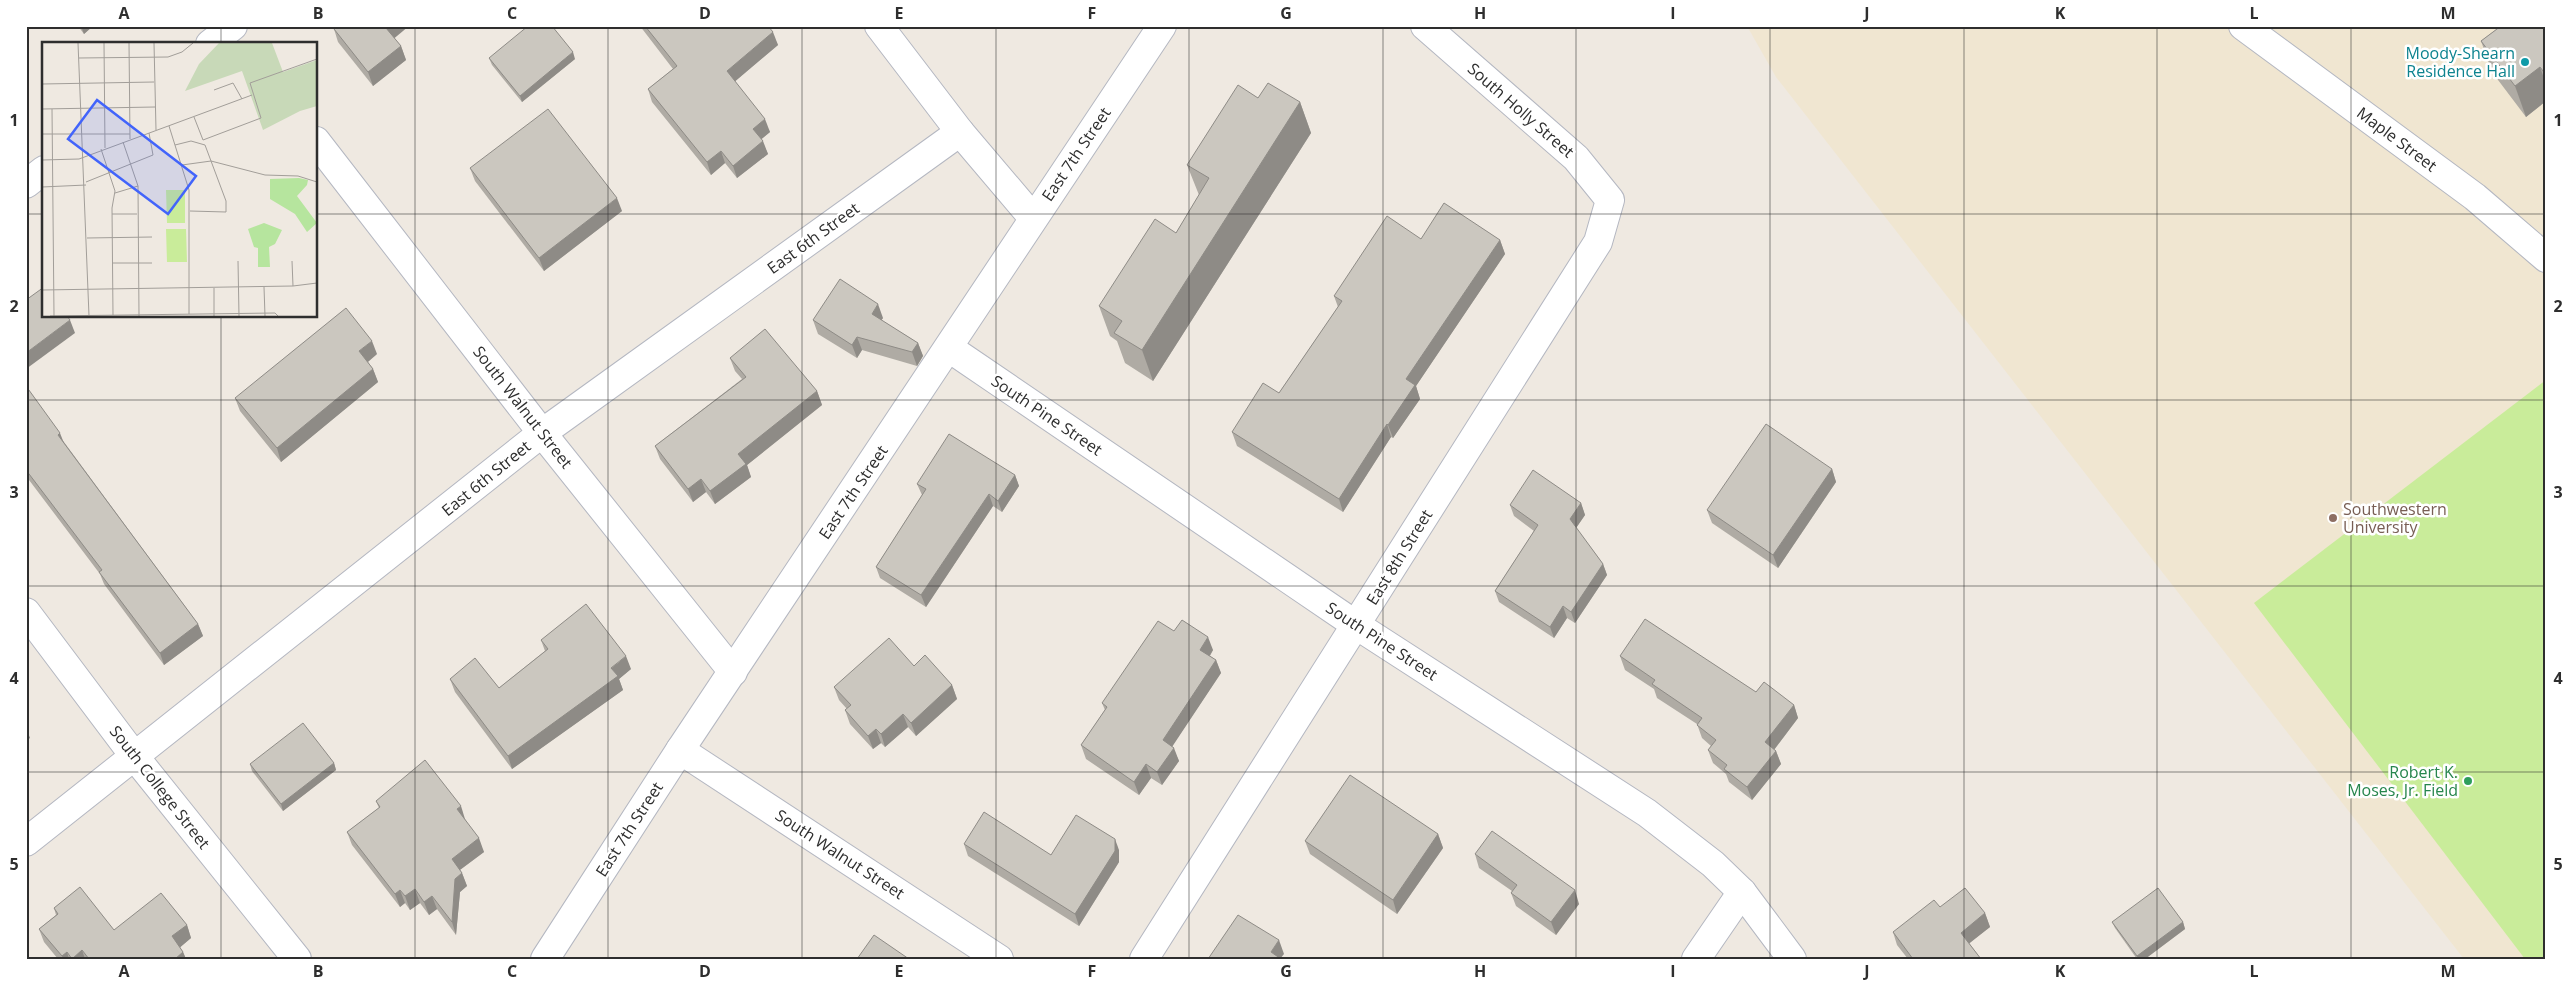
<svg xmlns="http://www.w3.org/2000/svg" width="2572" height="985" font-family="'Open Sans',sans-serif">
	<rect width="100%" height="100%" fill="#efe9e1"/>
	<!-- education -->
	<path fill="#f0e6d1" d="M 1747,26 L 2546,26 L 2546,959 L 2464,959 L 1776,77 Z"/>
	<!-- pitch -->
	<path fill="#c9ec9a" d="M 2546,380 L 2546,959 L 2525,959 L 2254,603 Z"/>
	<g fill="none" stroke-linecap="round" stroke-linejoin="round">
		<defs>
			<g id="minor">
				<path d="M 879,26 L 960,132 L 1033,218"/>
				<path d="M 210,44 L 233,26"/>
				<path d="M 316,141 L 542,433 L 733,672"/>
				<path d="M 26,184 L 44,170"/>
				<path d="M 949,348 L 1356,625 L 1647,813 L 1713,864 L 1742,892 L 1792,959"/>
				<path d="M 680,750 L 999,959"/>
				<path d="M 26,842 L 542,433 L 960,132"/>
				<path d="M 1144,959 L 1598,242 L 1610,200 L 1576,158 L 1425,26"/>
				<path d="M 1696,959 L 1742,892"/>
			</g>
			<g id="tertiary">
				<path d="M 2243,26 L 2475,197 L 2546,258"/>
				<path d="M 26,612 L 135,757 L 297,959"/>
				<path d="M 545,959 L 680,750 L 1162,26"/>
			</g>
		</defs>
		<!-- minor casing -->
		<use href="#minor" stroke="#b4b7c1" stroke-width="30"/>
		<!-- tertiary casing -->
		<use href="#tertiary" stroke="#b4b7c1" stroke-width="30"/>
		<!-- minor -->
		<use href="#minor" stroke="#fff" stroke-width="28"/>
		<!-- tertiary -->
		<use href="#tertiary" stroke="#fff" stroke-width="28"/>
	</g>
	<!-- wall -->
	<g fill="#afaba4">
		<path d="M 78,26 L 93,26 L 84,34 Z"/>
		<path d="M 640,26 L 768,26 L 778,45 L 735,81 L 770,132 L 761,139 L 768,154 L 737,178 L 725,163 L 711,175 L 652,102 L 648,89 L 673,69 Z"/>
		<path d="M 2498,26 L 2546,26 L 2546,101 L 2526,117 L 2492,72 L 2481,41 L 2498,28 Z"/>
		<path d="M 334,29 L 394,38 L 401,46 L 406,60 L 373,86 L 338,42 Z"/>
		<path d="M 489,58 L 575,59 L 522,102 L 492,65 Z"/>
		<path d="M 1258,98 L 1300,102 L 1311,133 L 1153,381 L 1125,363 L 1117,341 L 1110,336 L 1099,306 L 1176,233 L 1199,195 L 1187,165 Z"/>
		<path d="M 470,168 L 622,211 L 544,271 L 475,181 Z"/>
		<path d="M 1421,239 L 1500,240 L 1505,254 L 1416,386 L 1420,399 L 1393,438 L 1391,437 L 1343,512 L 1237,446 L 1232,432 L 1279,393 L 1338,307 L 1334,296 Z"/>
		<path d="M 883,318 L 881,320 L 918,343 L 923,356 L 917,366 L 862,350 L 857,358 L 818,334 L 813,320 Z"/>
		<path d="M 377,354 L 368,362 L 373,369 L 378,382 L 281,462 L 240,411 L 235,398 Z"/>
		<path d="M 730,358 L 817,391 L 822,405 L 747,465 L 751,477 L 715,504 L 706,492 L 693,502 L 660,459 L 655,446 L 742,379 L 735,371 Z"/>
		<path d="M 26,386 L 64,442 L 198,624 L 203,636 L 164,665 L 104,584 L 100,574 L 26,476 Z"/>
		<path d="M 1832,469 L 1836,482 L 1778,568 L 1712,523 L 1707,510 Z"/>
		<path d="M 1015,475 L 1019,486 L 1002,512 L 993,506 L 926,607 L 880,578 L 876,567 L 922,495 L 917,484 Z"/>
		<path d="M 1581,503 L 1585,515 L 1576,528 L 1603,564 L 1607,575 L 1575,623 L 1567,618 L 1554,638 L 1499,602 L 1495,591 L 1534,531 L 1514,516 L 1510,505 Z"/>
		<path d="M 1174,631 L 1213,650 L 1210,656 L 1216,660 L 1221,673 L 1172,746 L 1179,761 L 1162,785 L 1151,778 L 1139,795 L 1086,759 L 1081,745 L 1105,710 L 1102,703 Z"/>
		<path d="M 541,640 L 631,669 L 619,679 L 623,690 L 512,769 L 455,692 L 450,679 L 499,688 L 545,651 Z"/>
		<path d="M 1620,656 L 1756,692 L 1794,705 L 1798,718 L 1774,750 L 1776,751 L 1781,764 L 1752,800 L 1729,782 L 1726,774 L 1713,763 L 1708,750 L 1711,746 L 1702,738 L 1697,724 L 1657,698 L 1654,689 L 1625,670 Z"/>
		<path d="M 914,666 L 952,685 L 957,699 L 916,736 L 908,727 L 885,747 L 881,743 L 873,749 L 850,724 L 845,710 L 847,709 L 839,700 L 834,687 Z"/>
		<path d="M 334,763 L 336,770 L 283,811 L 252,771 L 250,764 Z"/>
		<path d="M 376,801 L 465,819 L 484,852 L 460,870 L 462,873 L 467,886 L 460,892 L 456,935 L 437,909 L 429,915 L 420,903 L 410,910 L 405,903 L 400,907 L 352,845 L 347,832 L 379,808 Z"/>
		<path d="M 1438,834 L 1443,848 L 1397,914 L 1310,854 L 1305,841 Z"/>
		<path d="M 964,844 L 1051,855 L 1119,850 L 1119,862 L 1079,926 L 968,856 Z"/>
		<path d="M 1475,854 L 1579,904 L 1556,935 L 1516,906 L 1511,893 L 1512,891 L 1479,868 Z"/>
		<path d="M 1940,907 L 1985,913 L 1990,927 L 1969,943 L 1981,959 L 1908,959 L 1897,945 L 1893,932 Z"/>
		<path d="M 54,908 L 114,930 L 187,925 L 191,938 L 180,947 L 183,952 L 186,959 L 58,959 L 44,942 L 39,929 L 56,915 Z"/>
		<path d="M 2112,922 L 2183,922 L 2185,929 L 2145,959 L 2137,959 L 2115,928 Z"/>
	</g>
	<!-- shaded-wall -->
	<g fill="#8e8b86">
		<path d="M 81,26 L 93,26 L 84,34 Z"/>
		<path d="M 388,26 L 409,26 L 391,41 L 386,28 Z"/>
		<path d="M 773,32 L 778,45 L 732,84 L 727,71 Z"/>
		<path d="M 401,46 L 406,60 L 373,86 L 368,72 Z"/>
		<path d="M 573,52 L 575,59 L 522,102 L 520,96 Z"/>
		<path d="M 2540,67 L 2546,84 L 2546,101 L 2526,117 L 2515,86 Z"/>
		<path d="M 1300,102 L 1311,133 L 1153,381 L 1142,350 Z"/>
		<path d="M 765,119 L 770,132 L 758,142 L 753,129 Z"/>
		<path d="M 763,141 L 768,154 L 737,178 L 733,166 Z"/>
		<path d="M 721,151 L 725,163 L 711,175 L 707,162 Z"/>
		<path d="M 617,198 L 622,211 L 544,271 L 539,258 Z"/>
		<path d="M 1500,240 L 1505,254 L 1416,386 L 1420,399 L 1393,438 L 1388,425 L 1406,379 Z"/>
		<path d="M 878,304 L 883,318 L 877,327 L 872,314 Z"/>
		<path d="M 70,320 L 75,333 L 26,369 L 26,353 Z"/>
		<path d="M 857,337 L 862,350 L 857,358 L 852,345 Z"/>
		<path d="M 372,341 L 377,354 L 364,365 L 359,351 Z"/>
		<path d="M 918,343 L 923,356 L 917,366 L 912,352 Z"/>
		<path d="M 373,369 L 378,382 L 281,462 L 277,448 Z"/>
		<path d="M 817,391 L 822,405 L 747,465 L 751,477 L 715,504 L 710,491 L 738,454 Z"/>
		<path d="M 1387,424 L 1391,437 L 1343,512 L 1339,499 Z"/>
		<path d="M 60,433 L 65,446 L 58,435 Z"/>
		<path d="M 1832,469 L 1836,482 L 1778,568 L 1773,555 Z"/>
		<path d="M 1015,475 L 1019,486 L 1002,512 L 998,501 Z"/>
		<path d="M 701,479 L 706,492 L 693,502 L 688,489 Z"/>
		<path d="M 989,494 L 993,506 L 926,607 L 921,595 Z"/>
		<path d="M 1581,503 L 1585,515 L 1574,531 L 1570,519 Z"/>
		<path d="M 1603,564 L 1607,575 L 1575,623 L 1571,612 Z"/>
		<path d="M 1563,606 L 1567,618 L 1554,638 L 1550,627 Z"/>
		<path d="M 198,624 L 203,636 L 164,665 L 160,653 Z"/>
		<path d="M 1208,637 L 1213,650 L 1205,663 L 1200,650 Z"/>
		<path d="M 626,656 L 631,669 L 619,679 L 623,690 L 512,769 L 508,756 Z"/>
		<path d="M 1216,660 L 1221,673 L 1168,753 L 1163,740 Z"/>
		<path d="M 952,685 L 957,699 L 916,736 L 911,723 Z"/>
		<path d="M 1794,705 L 1798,718 L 1770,755 L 1765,742 Z"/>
		<path d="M 903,714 L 908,727 L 885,747 L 881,734 Z"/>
		<path d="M 26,728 L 30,738 L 26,741 Z"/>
		<path d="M 876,729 L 881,743 L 873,749 L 868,736 Z"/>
		<path d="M 1174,748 L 1179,761 L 1162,785 L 1157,772 Z"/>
		<path d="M 1776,751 L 1781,764 L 1752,800 L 1747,787 Z"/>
		<path d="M 334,763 L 336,770 L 283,811 L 281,804 Z"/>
		<path d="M 1146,764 L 1151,778 L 1139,795 L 1134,782 Z"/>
		<path d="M 461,806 L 465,819 L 462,822 L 457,809 Z"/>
		<path d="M 1438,834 L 1443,848 L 1397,914 L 1393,900 Z"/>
		<path d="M 479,838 L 484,852 L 457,872 L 452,859 Z"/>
		<path d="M 1115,839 L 1119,850 L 1119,862 L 1079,926 L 1075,914 Z"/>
		<path d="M 462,873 L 467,886 L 460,892 L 456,935 L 452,922 L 455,879 Z"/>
		<path d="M 415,889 L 420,903 L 410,910 L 405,896 Z"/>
		<path d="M 400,890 L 405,903 L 400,907 L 395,894 Z"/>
		<path d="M 1575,890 L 1579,904 L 1556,935 L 1551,922 Z"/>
		<path d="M 432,896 L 437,909 L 429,915 L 424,902 Z"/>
		<path d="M 1985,913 L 1990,927 L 1966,946 L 1961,933 Z"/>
		<path d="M 2183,922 L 2185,929 L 2145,959 L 2138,959 L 2137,956 Z"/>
		<path d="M 187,925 L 191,938 L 177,950 L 172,936 Z"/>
		<path d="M 1279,940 L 1284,954 L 1280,959 L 1271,952 Z"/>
		<path d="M 82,950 L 85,959 L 72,959 Z"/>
		<path d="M 67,952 L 69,959 L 63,959 L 62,956 Z"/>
		<path d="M 183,952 L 186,959 L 175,959 Z"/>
	</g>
	<!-- building -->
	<g fill="#cbc7bf" stroke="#8e8b86">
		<path d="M 337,26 L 388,26 L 386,28 L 401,46 L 368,72 L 334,29 Z"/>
		<path d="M 528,26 L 552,26 L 573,52 L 520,96 L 489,58 Z"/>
		<path d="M 645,26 L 768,26 L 773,32 L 727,71 L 765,119 L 753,129 L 763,141 L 733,166 L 721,151 L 707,162 L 648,89 L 677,66 Z"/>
		<path d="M 2501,26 L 2546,26 L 2546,75 L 2540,67 L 2515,86 L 2481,41 Z"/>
		<path d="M 1268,83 L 1300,102 L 1142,350 L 1114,333 L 1122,321 L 1099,306 L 1155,219 L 1176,233 L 1209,178 L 1187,165 L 1238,85 L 1258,98 Z"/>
		<path d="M 548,109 L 617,198 L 539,258 L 470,168 Z"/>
		<path d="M 1444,203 L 1500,240 L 1406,379 L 1415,385 L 1388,425 L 1387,424 L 1339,499 L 1232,432 L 1263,383 L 1279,393 L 1342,301 L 1334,296 L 1387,216 L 1421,239 Z"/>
		<path d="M 840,279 L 878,304 L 872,314 L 918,343 L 912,352 L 857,337 L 852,345 L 813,320 Z"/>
		<path d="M 44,287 L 44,316 L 67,316 L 70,320 L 26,353 L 26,300 Z"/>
		<path d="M 346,308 L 372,341 L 359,351 L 373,369 L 277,448 L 235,398 Z"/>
		<path d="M 765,329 L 817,391 L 738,454 L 746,464 L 710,491 L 701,479 L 688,489 L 655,446 L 746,377 L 730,358 Z"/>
		<path d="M 26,386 L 60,433 L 58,435 L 198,624 L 160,653 L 99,572 L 102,570 L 26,470 Z"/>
		<path d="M 1766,424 L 1832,469 L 1773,555 L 1707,510 Z"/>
		<path d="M 949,434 L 1015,475 L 998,501 L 989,494 L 921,595 L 876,567 L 926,489 L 917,484 Z"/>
		<path d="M 1533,470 L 1581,503 L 1570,519 L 1603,564 L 1571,612 L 1563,606 L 1550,627 L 1495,591 L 1538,525 L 1510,505 Z"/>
		<path d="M 586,604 L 626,656 L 611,668 L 618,676 L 508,756 L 450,679 L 475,658 L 499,688 L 548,649 L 541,640 Z"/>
		<path d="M 1645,619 L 1756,692 L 1764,682 L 1794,705 L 1765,742 L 1776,751 L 1747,787 L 1724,769 L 1727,765 L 1708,750 L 1716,740 L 1697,725 L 1702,718 L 1652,684 L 1655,680 L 1620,656 Z"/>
		<path d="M 1182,620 L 1208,637 L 1200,650 L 1216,660 L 1163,740 L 1174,748 L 1157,772 L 1146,764 L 1134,782 L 1081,745 L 1107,707 L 1102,703 L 1158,621 L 1174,631 Z"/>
		<path d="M 889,638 L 914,666 L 925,655 L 952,685 L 911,723 L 903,714 L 881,734 L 876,729 L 868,736 L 845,710 L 851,705 L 834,687 Z"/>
		<path d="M 303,723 L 334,763 L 281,804 L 250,764 Z"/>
		<path d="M 425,760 L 461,806 L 457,809 L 479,838 L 452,859 L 462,873 L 455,879 L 452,922 L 432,896 L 424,902 L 415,889 L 405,896 L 400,890 L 395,894 L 347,832 L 380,807 L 376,801 Z"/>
		<path d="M 1350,775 L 1438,834 L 1393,900 L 1305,841 Z"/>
		<path d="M 984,812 L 1051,855 L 1076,815 L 1115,839 L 1115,851 L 1075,914 L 964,844 Z"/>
		<path d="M 1492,831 L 1575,890 L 1551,922 L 1511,893 L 1517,885 L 1475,854 Z"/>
		<path d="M 80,887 L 114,930 L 161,893 L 187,925 L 172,936 L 183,952 L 175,959 L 89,959 L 82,950 L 72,959 L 67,952 L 62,956 L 39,929 L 58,914 L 54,908 Z"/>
		<path d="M 1965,888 L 1985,913 L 1961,933 L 1981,959 L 1913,959 L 1893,932 L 1934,900 L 1940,907 Z"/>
		<path d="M 2158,888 L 2183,922 L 2137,956 L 2112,922 Z"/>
		<path d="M 1238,915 L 1279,940 L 1271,952 L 1281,959 L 1208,959 Z"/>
		<path d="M 874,935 L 909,959 L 857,959 Z"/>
	</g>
	<!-- grid -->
	<path fill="none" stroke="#2e2e2e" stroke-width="1" stroke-opacity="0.55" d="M 221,26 L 221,44M 415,26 L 415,959M 608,26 L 608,959M 802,26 L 802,959M 996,26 L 996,959M 1189,26 L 1189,959M 1383,26 L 1383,959M 1576,26 L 1576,959M 1770,26 L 1770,959M 1964,26 L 1964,959M 2157,26 L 2157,959M 2351,26 L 2351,959M 26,214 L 44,214M 316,214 L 2546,214M 221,316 L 221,959M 26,400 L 2546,400M 26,586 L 2546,586M 26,772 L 2546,772"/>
	<!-- markers -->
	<circle fill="#0f9aa8" stroke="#fff" stroke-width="2" cx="2525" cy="62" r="5"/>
	<circle fill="#8d6e63" stroke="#fff" stroke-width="2" cx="2333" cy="518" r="5"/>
	<circle fill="#2e9e5b" stroke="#fff" stroke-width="2" cx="2468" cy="781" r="5"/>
	<g text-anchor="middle" stroke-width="5" stroke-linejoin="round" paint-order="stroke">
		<!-- culture labels -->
		<g font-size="16" fill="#0d838f" stroke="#fff" text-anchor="end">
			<text x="2515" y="59">Moody-Shearn<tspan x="2515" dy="18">Residence Hall</tspan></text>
		</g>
		<!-- street labels -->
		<g font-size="16" fill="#2e2e2e" stroke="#fff">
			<text transform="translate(1521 110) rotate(41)" y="6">South Holly Street</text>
			<text transform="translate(2397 139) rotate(37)" y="6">Maple Street</text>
			<text transform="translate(1076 154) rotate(-56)" y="6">East 7th Street</text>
			<text transform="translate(813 238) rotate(-36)" y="6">East 6th Street</text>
			<text transform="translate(523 407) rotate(52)" y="6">South Walnut Street</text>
			<text transform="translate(1047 415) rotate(34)" y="6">South Pine Street</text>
			<text transform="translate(486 478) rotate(-39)" y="6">East 6th Street</text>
			<text transform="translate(853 492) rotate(-56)" y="6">East 7th Street</text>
			<text transform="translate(1399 557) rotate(-58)" y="6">East 8th Street</text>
			<text transform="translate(1382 641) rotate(33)" y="6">South Pine Street</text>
			<text transform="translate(160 787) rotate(52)" y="6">South College Street</text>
			<text transform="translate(629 829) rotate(-57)" y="6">East 7th Street</text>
			<text transform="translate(840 854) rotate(33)" y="6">South Walnut Street</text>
		</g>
		<!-- education labels -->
		<g font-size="16" fill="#785e54" stroke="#fff" text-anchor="start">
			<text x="2343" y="515">Southwestern<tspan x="2343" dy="18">University</tspan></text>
		</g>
		<!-- leisure labels -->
		<g font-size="16" fill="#27864d" stroke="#fff" text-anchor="end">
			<text x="2458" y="778">Robert K.<tspan x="2458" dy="18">Moses, Jr. Field</tspan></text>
		</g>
	</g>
	<!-- overview -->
	<g transform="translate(42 42)">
		<rect width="275" height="275" fill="#efe9e1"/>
		<path d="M 257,136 L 266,138 L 265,143 L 255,154 L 275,181 L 265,190 L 253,172 L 228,157 L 228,137 ZM 222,181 L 240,188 L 233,202 L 227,205 L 228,225 L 216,225 L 216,206 L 212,205 L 206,187 Z" fill="#b6e59e"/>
		<path d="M 177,1 L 230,1 L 241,30 L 275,18 L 275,64 L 258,69 L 221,88 L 200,29 L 143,49 L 157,22 Z" fill="#c8d9b8"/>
		<path d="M 124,148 L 143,148 L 143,181 L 125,181 ZM 124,187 L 144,187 L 145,220 L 125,220 Z" fill="#c9ec9a"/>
		<path fill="none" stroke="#a29e99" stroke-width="1" d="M 36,1 L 47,274M 62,1 L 63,106M 87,1 L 88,97M 112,1 L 114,88M 37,16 L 126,15 L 140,10 L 151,1M 0,42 L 112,40M 172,48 L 191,41 L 200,57M 0,67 L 113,65M 10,67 L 12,274M 152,75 L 161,98 L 219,76 L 208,41 L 275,17M 127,84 L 147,148 L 147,272M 0,92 L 88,92M 81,100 L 96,144 L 97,274M 133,103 L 149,99 L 163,103 L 184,159 L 184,170 L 148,169M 59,107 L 73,149 L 70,166 L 71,273M 0,118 L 37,117 L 210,53M 140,123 L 169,119 L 223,133 L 256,134 L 275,140M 44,140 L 111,113 L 107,91M 0,145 L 44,143M 73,151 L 96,144M 70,172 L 95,172M 45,196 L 110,195M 196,219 L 197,274M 250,219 L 251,244M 71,221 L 110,221M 222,245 L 223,274M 172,246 L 172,274M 0,248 L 251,244 L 275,241M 8,274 L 233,271 L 236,274"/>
		<path fill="#4264fb" fill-opacity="0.15" stroke="#4264fb" stroke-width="2.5" d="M 55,58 L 154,134 L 126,172 L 26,97 Z"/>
		<rect width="275" height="275" fill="none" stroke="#2e2e2e" stroke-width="2.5"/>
	</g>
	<!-- border -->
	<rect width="2572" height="985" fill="none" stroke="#ffffff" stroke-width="55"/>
	<rect x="28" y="28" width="2516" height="930" fill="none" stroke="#2e2e2e" stroke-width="2"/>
	<g font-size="16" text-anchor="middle" font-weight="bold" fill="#2e2e2e">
		<text x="124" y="19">A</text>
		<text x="318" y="19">B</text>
		<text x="512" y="19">C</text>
		<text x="705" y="19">D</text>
		<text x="899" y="19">E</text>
		<text x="1092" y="19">F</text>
		<text x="1286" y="19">G</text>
		<text x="1480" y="19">H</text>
		<text x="1673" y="19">I</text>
		<text x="1867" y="19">J</text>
		<text x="2060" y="19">K</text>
		<text x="2254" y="19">L</text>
		<text x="2448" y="19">M</text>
		<text x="14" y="126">1</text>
		<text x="2558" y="126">1</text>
		<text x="14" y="312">2</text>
		<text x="2558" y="312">2</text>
		<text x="14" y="498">3</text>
		<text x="2558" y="498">3</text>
		<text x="14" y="684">4</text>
		<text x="2558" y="684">4</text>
		<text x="14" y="870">5</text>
		<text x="2558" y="870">5</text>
		<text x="124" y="977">A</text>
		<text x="318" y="977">B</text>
		<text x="512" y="977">C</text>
		<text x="705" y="977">D</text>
		<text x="899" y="977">E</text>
		<text x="1092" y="977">F</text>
		<text x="1286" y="977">G</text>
		<text x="1480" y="977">H</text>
		<text x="1673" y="977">I</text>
		<text x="1867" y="977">J</text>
		<text x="2060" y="977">K</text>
		<text x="2254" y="977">L</text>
		<text x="2448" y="977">M</text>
	</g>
</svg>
